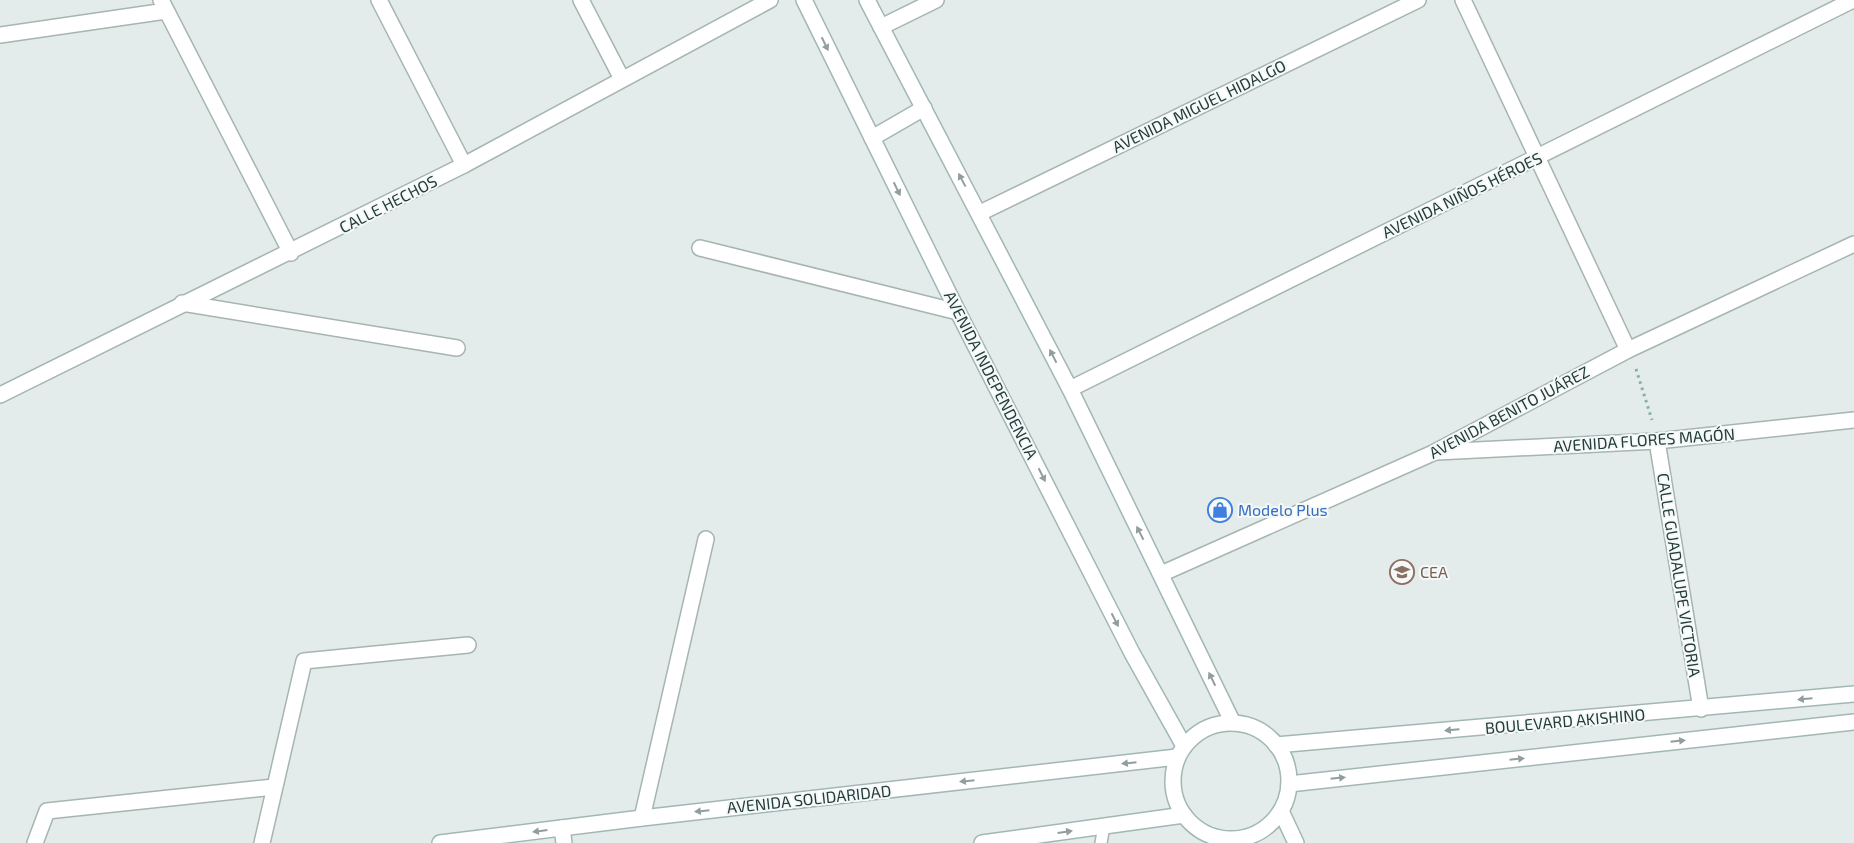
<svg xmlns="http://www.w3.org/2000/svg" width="1854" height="843" font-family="'Exo 2',sans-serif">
	<rect width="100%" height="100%" fill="#e3ecea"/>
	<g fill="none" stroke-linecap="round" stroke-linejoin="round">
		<defs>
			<path id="lane" d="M 1101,843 L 1104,826"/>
			<g id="street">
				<path d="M 161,0 L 291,253"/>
				<path d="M 379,0 L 464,165"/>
				<path d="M 581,0 L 622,79"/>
				<path d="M 1463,0 L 1628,350"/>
				<path d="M 881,27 L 936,0"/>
				<path d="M 0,35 L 166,11"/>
				<path d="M 980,213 L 1418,0"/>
				<path d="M 700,248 L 958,312"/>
				<path d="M 182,303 L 457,348"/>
				<path d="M 1070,389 L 1853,0"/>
				<path d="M 0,395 L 464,165 L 770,0"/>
				<path d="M 1657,441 L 1701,709"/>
				<path d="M 1437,452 L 1657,441 L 1854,420"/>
				<path d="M 1161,574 L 1433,453 L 1628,350 L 1854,244"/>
				<path d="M 642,818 L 706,539"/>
				<path d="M 35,843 L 47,811 L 274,787"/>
				<path d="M 262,843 L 304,661 L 468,645"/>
			</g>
			<g id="secondary">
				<path d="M 804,0 L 958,312 L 1132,653 L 1184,746"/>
				<path d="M 867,0 L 1070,389 L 1233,723"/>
				<path d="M 872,138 L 924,108"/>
				<circle cx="1231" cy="781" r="58"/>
				<path d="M 1276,745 L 1854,694"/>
				<path d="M 1289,784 L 1854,722"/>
				<path d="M 1281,811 L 1296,843"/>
				<path d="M 562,828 L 564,843"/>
				<path d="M 440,843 L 642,818 L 1177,757"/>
				<path d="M 982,843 L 1184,815"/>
			</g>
		</defs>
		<!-- lane casing -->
		<use href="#lane" stroke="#a6b4b2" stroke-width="14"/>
		<!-- street casing -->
		<use href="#street" stroke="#a6b4b2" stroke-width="18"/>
		<!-- secondary casing -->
		<use href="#secondary" stroke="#a2b7b5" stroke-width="18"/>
		<!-- path -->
		<path stroke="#86adac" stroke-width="3" stroke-dasharray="2.5 4" stroke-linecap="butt" d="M 1636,369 L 1652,420"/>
		<!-- lane -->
		<use href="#lane" stroke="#fff" stroke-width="11"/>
		<!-- street -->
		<use href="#street" stroke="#fff" stroke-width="15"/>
		<!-- secondary -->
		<use href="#secondary" stroke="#fff" stroke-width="15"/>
	</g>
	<!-- one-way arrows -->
	<defs><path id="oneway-solid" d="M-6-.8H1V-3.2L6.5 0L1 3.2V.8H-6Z" transform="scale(1.25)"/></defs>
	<g fill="#929e9e">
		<use href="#oneway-solid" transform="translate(825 44) rotate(64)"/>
		<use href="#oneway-solid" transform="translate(962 180) rotate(-118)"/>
		<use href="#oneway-solid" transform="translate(897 189) rotate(64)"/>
		<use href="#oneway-solid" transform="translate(1053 356) rotate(-117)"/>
		<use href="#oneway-solid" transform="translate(1042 475) rotate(63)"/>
		<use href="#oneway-solid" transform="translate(1140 533) rotate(-117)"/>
		<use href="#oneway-solid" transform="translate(1115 620) rotate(63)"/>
		<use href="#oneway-solid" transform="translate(1212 679) rotate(-116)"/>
		<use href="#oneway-solid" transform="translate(1805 699) rotate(175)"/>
		<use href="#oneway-solid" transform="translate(1452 730) rotate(175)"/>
		<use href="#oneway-solid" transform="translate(1678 741) rotate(-6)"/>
		<use href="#oneway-solid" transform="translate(1517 759) rotate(-6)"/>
		<use href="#oneway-solid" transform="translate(1129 763) rotate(174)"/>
		<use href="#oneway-solid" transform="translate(1338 778) rotate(-6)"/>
		<use href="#oneway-solid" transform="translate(967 781) rotate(174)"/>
		<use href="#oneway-solid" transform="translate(702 811) rotate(174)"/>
		<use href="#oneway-solid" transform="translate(540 831) rotate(173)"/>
		<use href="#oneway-solid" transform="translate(1065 832) rotate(-8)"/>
	</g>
	<!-- icons -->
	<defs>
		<symbol id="shop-ring" viewBox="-11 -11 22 22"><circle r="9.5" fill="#f4f9f7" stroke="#3f7fe0" stroke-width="1.5"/><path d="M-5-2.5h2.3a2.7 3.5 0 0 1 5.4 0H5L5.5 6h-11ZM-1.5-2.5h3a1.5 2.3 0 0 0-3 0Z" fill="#3f7fe0"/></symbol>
		<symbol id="school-ring" viewBox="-11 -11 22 22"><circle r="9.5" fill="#f4f9f7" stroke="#8d6e63" stroke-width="1.5"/><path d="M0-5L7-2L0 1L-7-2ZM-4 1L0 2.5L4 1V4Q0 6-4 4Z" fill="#8d6e63"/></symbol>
	</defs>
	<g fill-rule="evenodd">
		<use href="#shop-ring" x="1206" y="496" width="28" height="28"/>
		<use href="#school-ring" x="1388" y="558" width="28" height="28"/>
	</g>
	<g text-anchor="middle" stroke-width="4" stroke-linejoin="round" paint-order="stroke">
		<!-- street labels -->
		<g font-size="16" fill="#243c3c" stroke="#f4f9f7">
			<text transform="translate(1199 106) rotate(-26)" y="6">AVENIDA MIGUEL HIDALGO</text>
			<text transform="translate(1462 195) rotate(-26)" y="6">AVENIDA NIÑOS HÉROES</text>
			<text transform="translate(388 204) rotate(-27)" y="6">CALLE HECHOS</text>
			<text transform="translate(991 375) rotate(63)" y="6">AVENIDA INDEPENDENCIA</text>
			<text transform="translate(1509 412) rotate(-28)" y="6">AVENIDA BENITO JUÁREZ</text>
			<text transform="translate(1644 440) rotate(-4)" y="6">AVENIDA FLORES MAGÓN</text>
			<text transform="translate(1679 575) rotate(81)" y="6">CALLE GUADALUPE VICTORIA</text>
			<text transform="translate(1565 721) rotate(-5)" y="6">BOULEVARD AKISHINO</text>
			<text transform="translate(809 799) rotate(-6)" y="6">AVENIDA SOLIDARIDAD</text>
		</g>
		<!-- shop labels -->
		<g font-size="16" fill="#366cbe" stroke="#f4f9f7" text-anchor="start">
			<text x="1238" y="516">Modelo Plus</text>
		</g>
		<!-- education labels -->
		<g font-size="16" fill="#785e54" stroke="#f4f9f7" text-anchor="start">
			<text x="1420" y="578">CEA</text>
		</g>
	</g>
</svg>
